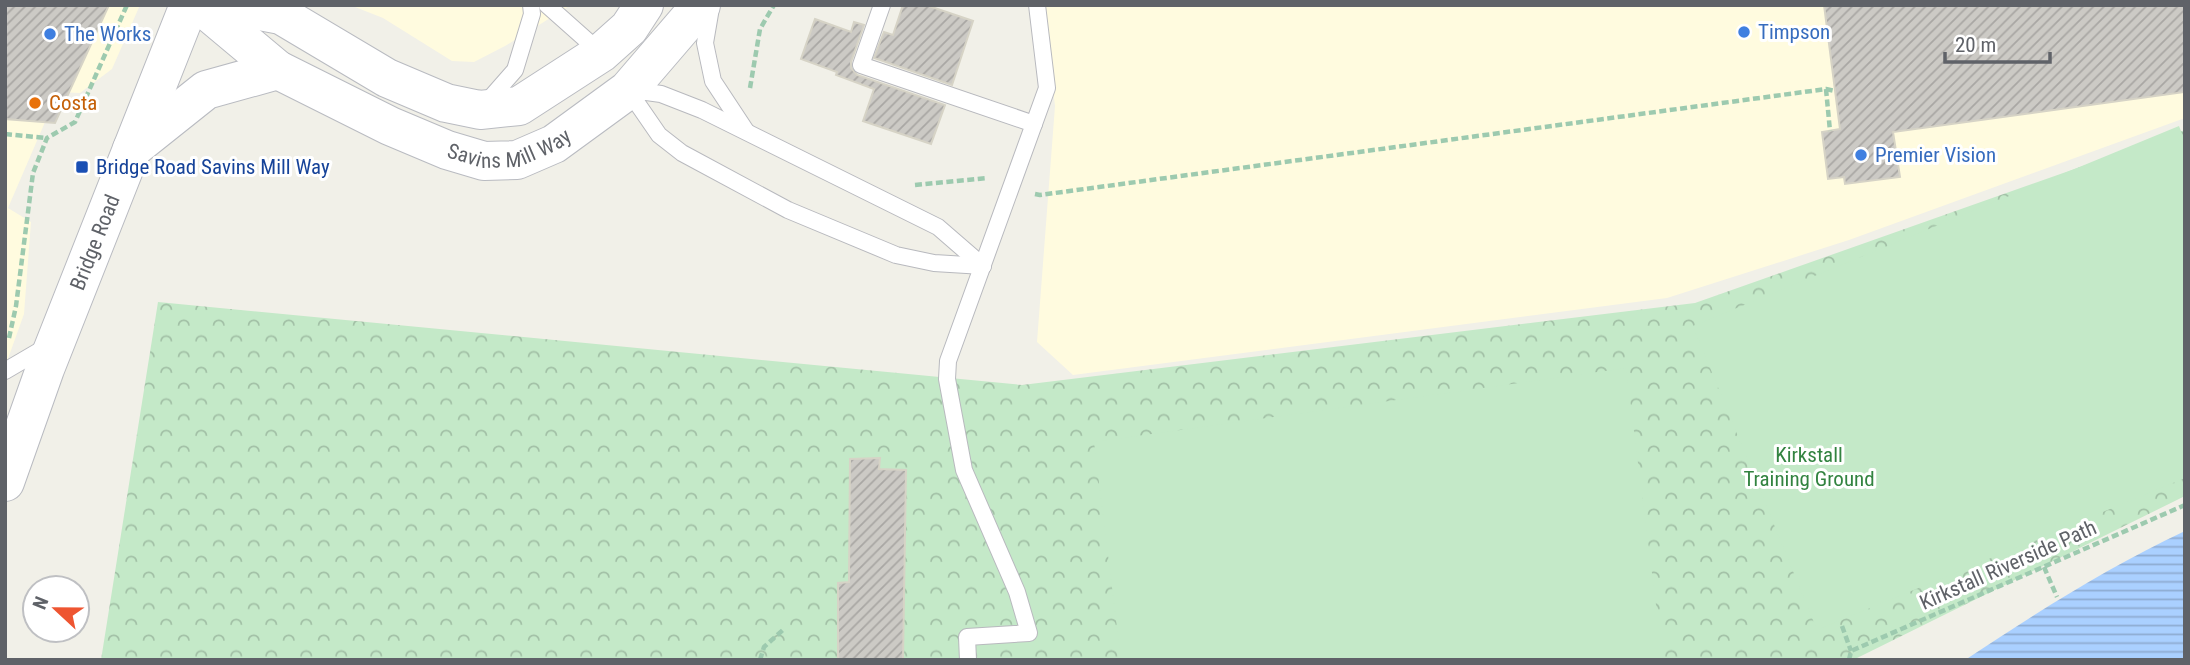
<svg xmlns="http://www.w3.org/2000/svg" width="2190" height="665" font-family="'Roboto Condensed',sans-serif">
	<defs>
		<pattern id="park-crowns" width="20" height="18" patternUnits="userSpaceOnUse" patternTransform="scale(1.75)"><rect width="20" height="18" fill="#c4e9c8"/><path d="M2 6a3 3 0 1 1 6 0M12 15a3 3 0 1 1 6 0" fill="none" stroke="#a2c0a6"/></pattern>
		<pattern id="water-rules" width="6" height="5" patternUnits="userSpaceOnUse" patternTransform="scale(1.75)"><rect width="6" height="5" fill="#aad0ff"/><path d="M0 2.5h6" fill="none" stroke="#8eacd2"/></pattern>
		<pattern id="building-hatch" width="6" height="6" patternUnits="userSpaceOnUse" patternTransform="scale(1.75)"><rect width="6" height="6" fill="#cccac5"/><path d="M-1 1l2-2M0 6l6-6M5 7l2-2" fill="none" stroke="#a9a7a4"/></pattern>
	</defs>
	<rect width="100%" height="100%" fill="#f1f0e8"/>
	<!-- commercial -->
	<g fill="#fffbdf">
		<path d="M 5,5 L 140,5 L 112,69 L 80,93 L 58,92 L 8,208 L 31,222 L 24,314 L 5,367 Z"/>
		<path d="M 350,5 L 571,5 L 505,46 L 474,62 L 452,61 L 383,18 Z"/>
		<path d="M 1043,5 L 2185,5 L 2185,118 L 1849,240 L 1667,298 L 1073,375 L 1037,342 L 1055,106 Z"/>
	</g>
	<!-- park -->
	<path fill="url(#park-crowns)" d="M 2185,130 L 2185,496 L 1853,660 L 101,660 L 158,302 L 1022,385 L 1695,303 Z"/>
	<!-- garden -->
	<g fill="#c4e9c8">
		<path d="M 2179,126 L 2185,141 L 2185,478 L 1817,630 L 1693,326 Z"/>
		<path d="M 1626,368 L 1663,660 L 1121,660 L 1094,442 Z"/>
	</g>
	<!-- water -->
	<path fill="url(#water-rules)" d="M 2185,531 L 2185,660 L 1965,660 C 2036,613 2108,567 2185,531 Z"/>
	<!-- building -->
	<g fill="url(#building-hatch)" stroke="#d6d3c6" stroke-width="2">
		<path d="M 5,5 L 109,5 L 55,123 L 5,119 Z"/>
		<path d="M 903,5 L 926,5 L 973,21 L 952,85 L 874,58 L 884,32 L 893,35 Z"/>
		<path d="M 1824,5 L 2185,5 L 2185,92 L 1893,132 L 1900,177 L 1845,184 L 1844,177 L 1828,179 L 1822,132 L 1840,129 Z"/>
		<path d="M 815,19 L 851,32 L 854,22 L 864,25 L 851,62 L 851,68 L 857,75 L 945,105 L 931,144 L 863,121 L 874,89 L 836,75 L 837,72 L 801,59 Z"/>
		<path d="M 880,458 L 879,469 L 906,470 L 903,660 L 838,660 L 838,583 L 849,582 L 850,459 Z"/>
	</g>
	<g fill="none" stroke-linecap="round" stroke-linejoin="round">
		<defs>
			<g id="lane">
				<path d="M 547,5 L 601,53"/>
				<path d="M 882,5 L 861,65 L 1034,124"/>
				<path d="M 711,8 L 705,43 L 713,81 L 746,131"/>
				<path d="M 628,90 L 659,135 L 682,153 L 788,210 L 896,255 L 934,263 L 983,266"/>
				<path d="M 632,90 L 661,94 L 702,110 L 938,227 L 983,266"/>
				<path d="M 486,103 L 515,70 L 532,14 L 531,5"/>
				<path d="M 5,371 L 46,347"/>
				<path d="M 968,660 L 967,637 L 1029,633 L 1017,592 L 964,470 L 947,379 L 948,361 L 1047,88 L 1037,5"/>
			</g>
			<g id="secondary">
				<path id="s1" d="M 200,5 L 278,70 L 390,126 L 447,150 L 484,161 L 517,160 L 554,144 L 628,90 L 701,5"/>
				<path d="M 229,5 L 281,15 L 387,78 L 446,103 L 480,110 L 519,106 L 601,53 L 629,28 L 644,5"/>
				<path d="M 132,149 L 206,90 L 278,70"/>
				<path id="s2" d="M 5,482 L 45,369 L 189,5"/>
			</g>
		</defs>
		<!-- lane casing -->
		<use href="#lane" stroke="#b8b9be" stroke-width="18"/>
		<!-- secondary casing -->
		<use href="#secondary" stroke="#b9bbc1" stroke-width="40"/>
		<!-- path -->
		<g stroke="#9dcaaf" stroke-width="4.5" stroke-dasharray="7 3.5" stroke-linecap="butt">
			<path d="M 750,88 L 760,29 L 774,5"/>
			<path d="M 1826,89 L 1830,131"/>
			<path d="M 5,134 L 47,138"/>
			<path d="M 915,185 L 987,178"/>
			<path d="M 1035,194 L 1040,195 L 1826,89 L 1835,91"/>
			<path d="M 9,338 L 16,306 L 33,173 L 47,138 L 75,122 L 127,5"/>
			<path d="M 2044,567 L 2057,597"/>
			<path d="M 1842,626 L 1851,651"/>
			<path d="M 760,660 L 764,647 L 785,628"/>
			<path d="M 1849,660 L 1851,651 L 2185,505"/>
		</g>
		<!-- lane -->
		<use href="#lane" stroke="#fff" stroke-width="16"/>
		<!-- secondary -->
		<use href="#secondary" stroke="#fff" stroke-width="38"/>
	</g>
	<!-- markers -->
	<g fill="#3f7fe0" stroke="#fff" stroke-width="2.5">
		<circle cx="1744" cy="32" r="7"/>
		<circle cx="50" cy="34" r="7"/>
		<circle cx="1861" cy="155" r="7"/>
	</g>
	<circle fill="#e8710a" stroke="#fff" stroke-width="2.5" cx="35" cy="103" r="7"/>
	<rect fill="#1a4fb4" stroke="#fff" stroke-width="2.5" x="75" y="160" width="14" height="14" rx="3.5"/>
	<g text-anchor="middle" stroke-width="6" stroke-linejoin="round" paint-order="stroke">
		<!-- shop labels -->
		<g font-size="21" fill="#366cbe" stroke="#fff" text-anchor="start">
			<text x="1758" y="39">Timpson</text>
			<text x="64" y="41">The Works</text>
			<text x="1875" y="162">Premier Vision</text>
		</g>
		<!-- food labels -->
		<g font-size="21" fill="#c56008" stroke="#fff" text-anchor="start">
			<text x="49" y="110">Costa</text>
		</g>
		<!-- street labels -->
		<g font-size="21" fill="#5f6268" stroke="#fff">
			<text dy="7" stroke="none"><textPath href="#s1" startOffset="354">Savins Mill Way</textPath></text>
			<text dy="7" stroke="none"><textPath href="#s2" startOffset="256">Bridge Road</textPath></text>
			<text transform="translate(2008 565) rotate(-24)" y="7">Kirkstall Riverside Path</text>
		</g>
		<!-- transit labels -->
		<g font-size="21" fill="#164399" stroke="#fff" text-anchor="start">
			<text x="96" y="174">Bridge Road Savins Mill Way</text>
		</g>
		<!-- park labels -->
		<g font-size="21" fill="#328340" stroke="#fff">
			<text x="1809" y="462">Kirkstall<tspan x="1809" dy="24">Training Ground</tspan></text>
		</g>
	</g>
	<!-- border -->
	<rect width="2190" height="665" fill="none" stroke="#5f6268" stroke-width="14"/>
	<!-- north arrow -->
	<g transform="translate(56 609) rotate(292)"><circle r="33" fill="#ffffff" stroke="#bfc0c3" stroke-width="2"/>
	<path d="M0-5L12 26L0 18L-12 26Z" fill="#ee5531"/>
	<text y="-10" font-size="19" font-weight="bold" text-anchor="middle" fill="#5f6268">N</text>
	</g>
	<!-- scale -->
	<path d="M1945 52v10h105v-10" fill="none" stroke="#5f6268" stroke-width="3.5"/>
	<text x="1955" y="52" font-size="21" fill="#5f6268" stroke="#ffffff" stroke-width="5" paint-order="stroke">20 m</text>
</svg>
